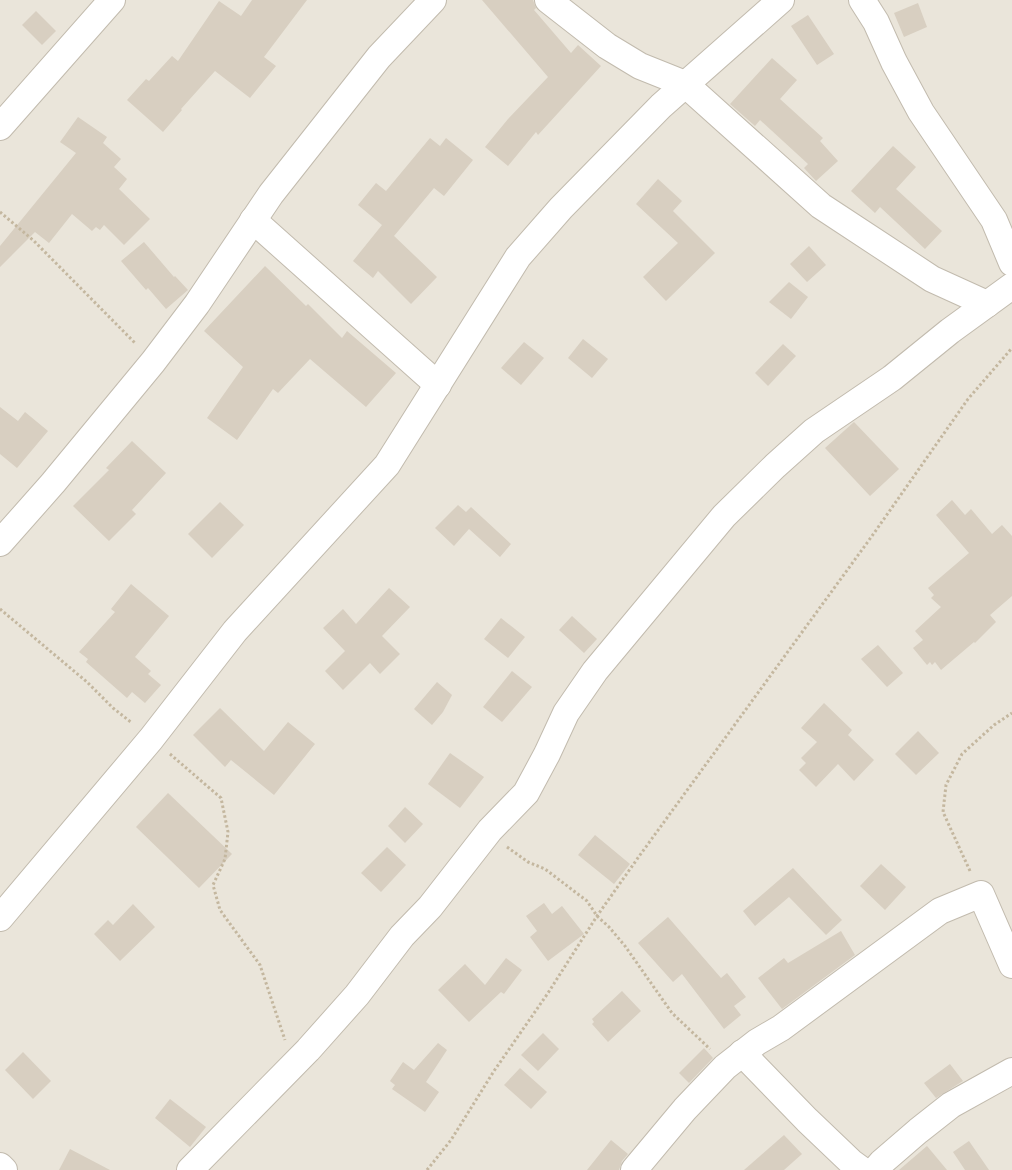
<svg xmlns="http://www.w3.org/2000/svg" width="1012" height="1170" font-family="'Titillium Web',sans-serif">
	<rect width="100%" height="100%" fill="#f6f3ec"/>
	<!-- residential -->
	<rect fill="#eae5da" x="0" y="0" width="1012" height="1170"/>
	<!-- building -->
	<g fill="#d8cfc1">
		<path d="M 252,0 L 307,0 L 264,57 L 276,66 L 250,98 L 215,71 L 181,109 L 182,110 L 163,132 L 127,100 L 146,79 L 149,81 L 172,56 L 178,61 L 219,1 L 241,16 Z"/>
		<path d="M 482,0 L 533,0 L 536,8 L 534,10 L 571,53 L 578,45 L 601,66 L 538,135 L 536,132 L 508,166 L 485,147 L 508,119 L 548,77 Z"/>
		<path d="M 918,3 L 927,27 L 904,37 L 894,13 Z"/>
		<path d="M 36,11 L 56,31 L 42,45 L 22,25 Z"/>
		<path d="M 808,15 L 834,54 L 817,65 L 791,26 Z"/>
		<path d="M 772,58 L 797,80 L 780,99 L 823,138 L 820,141 L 838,161 L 816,181 L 804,168 L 808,164 L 760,120 L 755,126 L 730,104 Z"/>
		<path d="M 78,117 L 107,137 L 103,143 L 121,159 L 114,167 L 127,179 L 119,189 L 150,219 L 124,245 L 104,225 L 100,230 L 96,227 L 92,231 L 72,214 L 49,243 L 35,232 L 0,267 L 0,246 L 76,153 L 60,142 Z"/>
		<path d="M 430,138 L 440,146 L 446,138 L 473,160 L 444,196 L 434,188 L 394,236 L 392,234 L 437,277 L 411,304 L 378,271 L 373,278 L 353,261 L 382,225 L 358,205 L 376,183 L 386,191 Z"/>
		<path d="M 893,146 L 916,167 L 896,189 L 942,231 L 925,249 L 880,207 L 875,213 L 851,191 Z"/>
		<path d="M 658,179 L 682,201 L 673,211 L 715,253 L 666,301 L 643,277 L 678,243 L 636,204 Z"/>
		<path d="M 144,242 L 174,277 L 175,276 L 188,290 L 166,309 L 148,288 L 146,290 L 121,261 Z"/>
		<path d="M 809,246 L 826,265 L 807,282 L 790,264 Z"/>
		<path d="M 265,266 L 306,306 L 308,304 L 342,338 L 347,331 L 396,373 L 366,407 L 310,359 L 278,393 L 273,389 L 237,440 L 207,418 L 243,367 L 204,331 Z"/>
		<path d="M 789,282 L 808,297 L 791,319 L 769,302 Z"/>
		<path d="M 583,339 L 608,359 L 592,378 L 568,358 Z"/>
		<path d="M 524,342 L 544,358 L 521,385 L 501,368 Z"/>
		<path d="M 783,344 L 796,356 L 768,386 L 755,373 Z"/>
		<path d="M 0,407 L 18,421 L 25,412 L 48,431 L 17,468 L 0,454 Z"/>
		<path d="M 854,422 L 899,469 L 870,496 L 825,448 Z"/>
		<path d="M 132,441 L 166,473 L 132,510 L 136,514 L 109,541 L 73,506 L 109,470 L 106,468 Z"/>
		<path d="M 952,500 L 965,515 L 971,509 L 992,534 L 1002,525 L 1012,536 L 1012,596 L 990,615 L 996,622 L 975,643 L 974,642 L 941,670 L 935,662 L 932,665 L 930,662 L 927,665 L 913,648 L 923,640 L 915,631 L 941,607 L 931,598 L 934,595 L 928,588 L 969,553 L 936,515 Z"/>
		<path d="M 220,502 L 244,525 L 212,558 L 188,534 Z"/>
		<path d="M 458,505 L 466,512 L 471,507 L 511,544 L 500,557 L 469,529 L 454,546 L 435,528 Z"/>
		<path d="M 131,584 L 169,616 L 135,657 L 151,671 L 148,674 L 161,685 L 145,703 L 132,692 L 127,698 L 86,662 L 88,659 L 79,652 L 115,612 L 111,609 Z"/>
		<path d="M 389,588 L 410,607 L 382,636 L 400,654 L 380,674 L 370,663 L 343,690 L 325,671 L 345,651 L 323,628 L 343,609 L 356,624 Z"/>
		<path d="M 572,616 L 597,639 L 584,653 L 559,630 Z"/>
		<path d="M 501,618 L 525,637 L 508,658 L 484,639 Z"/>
		<path d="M 878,645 L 903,673 L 887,687 L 861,659 Z"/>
		<path d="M 512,671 L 532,687 L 502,722 L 483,707 Z"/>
		<path d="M 437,682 L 452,695 L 443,712 L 432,725 L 414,709 Z"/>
		<path d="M 824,703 L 852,730 L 848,735 L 874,760 L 854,781 L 838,764 L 816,787 L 799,770 L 806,763 L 801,758 L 817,742 L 801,728 Z"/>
		<path d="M 220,708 L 264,751 L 288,722 L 315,744 L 274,795 L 231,760 L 225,767 L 193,735 Z"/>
		<path d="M 918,731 L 939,753 L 916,775 L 895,754 Z"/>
		<path d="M 450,753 L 484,777 L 460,808 L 428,784 Z"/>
		<path d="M 168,793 L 232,854 L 199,888 L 136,827 Z"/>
		<path d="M 405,807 L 423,824 L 405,843 L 388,826 Z"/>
		<path d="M 595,835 L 630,864 L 614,884 L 578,855 Z"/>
		<path d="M 387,847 L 406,865 L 381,892 L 361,873 Z"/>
		<path d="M 881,864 L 906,887 L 885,910 L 860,886 Z"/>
		<path d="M 793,868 L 842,920 L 826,935 L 789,897 L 755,926 L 743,911 Z"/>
		<path d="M 544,903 L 552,914 L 562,906 L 584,934 L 548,961 L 530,937 L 537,931 L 526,916 Z"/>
		<path d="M 133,904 L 155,927 L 120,961 L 94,934 L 108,920 L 113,925 Z"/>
		<path d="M 668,917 L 721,978 L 727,973 L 746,997 L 734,1006 L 741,1015 L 724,1029 L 682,974 L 673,982 L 638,943 Z"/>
		<path d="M 841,931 L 855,955 L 782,1009 L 758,978 L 784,958 L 788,963 Z"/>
		<path d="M 506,958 L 522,970 L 504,994 L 501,992 L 469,1022 L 438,990 L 465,964 L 485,985 Z"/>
		<path d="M 622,991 L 641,1011 L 608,1042 L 592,1024 L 594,1022 L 592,1019 Z"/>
		<path d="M 543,1033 L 559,1049 L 538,1071 L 521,1055 Z"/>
		<path d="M 438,1043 L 447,1050 L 426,1082 L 439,1092 L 425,1112 L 392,1089 L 395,1085 L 390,1081 L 403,1062 L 414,1070 Z"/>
		<path d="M 704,1048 L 713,1058 L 689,1083 L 679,1073 Z"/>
		<path d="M 23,1052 L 51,1081 L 33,1099 L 5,1070 Z"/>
		<path d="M 950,1064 L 963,1081 L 936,1098 L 924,1083 Z"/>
		<path d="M 520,1068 L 547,1092 L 531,1109 L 504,1085 Z"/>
		<path d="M 170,1099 L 206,1127 L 190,1147 L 155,1118 Z"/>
		<path d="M 784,1135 L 802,1154 L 784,1170 L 744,1170 Z"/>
		<path d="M 611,1140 L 628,1154 L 622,1161 L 619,1170 L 587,1170 Z"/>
		<path d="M 969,1141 L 989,1170 L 965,1170 L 953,1152 Z"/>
		<path d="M 927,1146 L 947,1170 L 899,1170 Z"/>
		<path d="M 70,1149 L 110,1170 L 59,1170 Z"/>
	</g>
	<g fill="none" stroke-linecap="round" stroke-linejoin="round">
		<defs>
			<g id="minor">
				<path d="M 548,0 L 607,46 L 640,66 L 685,84 L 821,206 L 932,279 L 987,304"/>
				<path d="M 862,0 L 876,22 L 894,62 L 921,112 L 994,220 L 1012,263"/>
				<path d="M 0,127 L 112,0"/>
				<path d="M 253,220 L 438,385"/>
				<path d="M 0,543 L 53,483 L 153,362 L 197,304 L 271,194 L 379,57 L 433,0"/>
				<path d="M 0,918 L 151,739 L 235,631 L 387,465 L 518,257 L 561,208 L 661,106 L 781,0"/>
				<path d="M 742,1053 L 807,1120 L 851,1162 L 862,1170"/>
				<path d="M 0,1166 L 4,1170"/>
				<path d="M 190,1170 L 308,1050 L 357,995 L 402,936 L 430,907 L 490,830 L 526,793 L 547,754 L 566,713 L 595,671 L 724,516 L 775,466 L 814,431 L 892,378 L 950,331 L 1012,286"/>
				<path d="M 634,1170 L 685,1109 L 725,1067 L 757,1042 L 781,1028 L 940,911 L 981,894 L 1012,965"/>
				<path d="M 875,1170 L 882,1162 L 918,1131 L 951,1105 L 1012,1071"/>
			</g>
		</defs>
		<!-- minor casing -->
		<use href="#minor" stroke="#c2bbae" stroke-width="28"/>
		<!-- path -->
		<g stroke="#c4b79f" stroke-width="3" stroke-dasharray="2.5 2.5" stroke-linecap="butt">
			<path d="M 0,212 L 34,241 L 136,344"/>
			<path d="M 0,609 L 87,682 L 113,708 L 132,723"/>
			<path d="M 170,754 L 221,798 L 228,832 L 225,859 L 213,885 L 220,910 L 260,965 L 285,1040"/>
			<path d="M 507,847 L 528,862 L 545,869 L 587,901 L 597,916 L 609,927 L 625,946 L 672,1013 L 710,1049"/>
			<path d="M 970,871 L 943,812 L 946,785 L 962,754 L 994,725 L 1012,713"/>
			<path d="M 427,1170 L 451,1140 L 494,1071 L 548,993 L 597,916 L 640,855 L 872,536 L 968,399 L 1012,348"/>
		</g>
		<!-- minor -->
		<use href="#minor" stroke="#fff" stroke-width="26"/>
	</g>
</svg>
